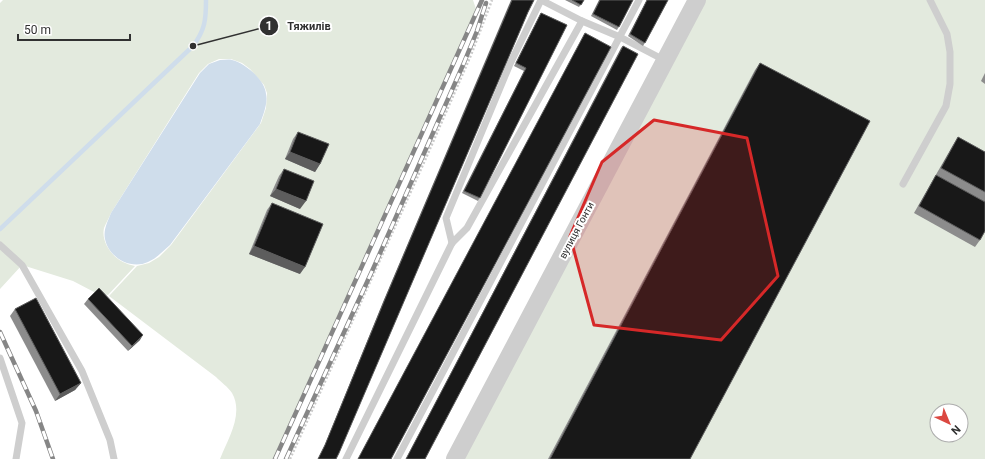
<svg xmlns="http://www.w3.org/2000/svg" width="985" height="459" font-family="Roboto,sans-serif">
	<rect width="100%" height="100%" fill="#fff"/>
	<!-- green -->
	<g fill="#e3eade" fill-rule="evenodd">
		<path d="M 3,0 L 473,0 L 477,12 L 275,459 L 220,459 C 228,439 244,414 232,393 C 228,387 221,382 216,377 L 109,296 L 137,266 L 149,263 L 159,257 L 171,245 L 261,123 L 266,108 L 267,93 L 264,85 L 250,69 L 242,63 L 231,59 L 219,59 L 208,64 L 199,73 L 111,213 C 109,218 106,223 104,228 C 101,241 111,256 123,262 C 127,264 131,265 135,266 L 108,295 L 96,293 L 73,281 L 22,265 L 0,289 L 0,3 Z"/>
		<path d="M 697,0 L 985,0 L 985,459 L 455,459 ZM 937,411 L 961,411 L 961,435 L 937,435 Z"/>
	</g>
	<!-- water -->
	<path fill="#cfddeb" d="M 220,60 C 224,60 229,59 232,60 C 245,63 265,80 266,94 C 268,104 263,115 260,124 L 170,245 C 163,251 157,258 148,262 C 131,270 109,258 105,239 C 103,230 108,221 111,213 L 200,73 L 209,64 Z"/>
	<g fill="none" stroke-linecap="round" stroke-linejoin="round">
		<!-- stream -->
		<path stroke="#cfddeb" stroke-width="4.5" d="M 0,229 L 193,46 C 205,30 206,20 206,0"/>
		<!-- path -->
		<path stroke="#cbcbcb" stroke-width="2.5" stroke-dasharray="2 2" stroke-linecap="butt" d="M 290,459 L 426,158 L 471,55 L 492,0"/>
		<!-- service -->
		<g stroke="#cecece" stroke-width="7">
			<path d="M 541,0 L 582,21 L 620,37 L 666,61"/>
			<path d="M 903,184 L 946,106 L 950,84 L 950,52 L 947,34 L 930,0"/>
			<path d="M 452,243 L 446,218 L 510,64 L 541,0"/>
			<path d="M 0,245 L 22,265 L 82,371 L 110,440 L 114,459"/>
			<path d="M 0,358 L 22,423 L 16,459"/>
			<path d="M 346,459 L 452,243 L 467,228 L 582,21"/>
			<path d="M 397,459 L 639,0"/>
		</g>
		<!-- tertiary -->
		<path stroke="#cecece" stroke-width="18" d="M 455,459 L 697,0"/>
		<defs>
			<g id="rail">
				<path d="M 0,332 L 36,411 L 53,459"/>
				<path d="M 275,459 L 482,0"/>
				<path d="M 286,459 L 373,269 L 463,65 L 477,31 L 486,3"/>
			</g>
		</defs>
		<!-- rail casing -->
		<use href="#rail" stroke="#868686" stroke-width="4.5"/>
		<!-- rail -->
		<use href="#rail" stroke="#fff" stroke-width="3" stroke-dasharray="9" stroke-linecap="butt"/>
	</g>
	<!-- wall -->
	<g fill="#8c8c8c">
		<path d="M 511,0 L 534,0 L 528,12 L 336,459 L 318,459 L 324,447 L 383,302 Z"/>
		<path d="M 565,0 L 584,0 L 579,7 Z"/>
		<path d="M 599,0 L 633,0 L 617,30 L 591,16 Z"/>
		<path d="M 647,0 L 668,0 L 643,46 L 628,36 Z"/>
		<path d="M 541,13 L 567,25 L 478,201 L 462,193 L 524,71 L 514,66 Z"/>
		<path d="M 585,33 L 391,459 L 358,459 L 584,36 Z"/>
		<path d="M 623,46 L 425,459 L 406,459 L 621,48 Z"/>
		<path d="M 760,63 L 690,459 L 548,459 L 755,70 Z"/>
		<path d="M 985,73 L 985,84 L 981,81 Z"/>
		<path d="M 298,132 L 320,164 L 315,172 L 285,159 L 293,139 Z"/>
		<path d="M 958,137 L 985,152 L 985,231 L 980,240 L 975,247 L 914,213 L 953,145 Z"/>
		<path d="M 284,169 L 300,209 L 270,196 L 279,176 Z"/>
		<path d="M 272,203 L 300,274 L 249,254 L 267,210 Z"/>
		<path d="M 88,299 L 140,340 L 128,351 L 84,304 Z"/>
		<path d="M 15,309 L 81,383 L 75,390 L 55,401 L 10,316 Z"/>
	</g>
	<!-- shaded-wall -->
	<g fill="#5d5d5d">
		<path d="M 290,152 L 320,164 L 315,172 L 285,159 Z"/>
		<path d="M 276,189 L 306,201 L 300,209 L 270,196 Z"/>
		<path d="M 254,246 L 305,267 L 300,274 L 249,254 Z"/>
		<path d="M 143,335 L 140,340 L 128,351 L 132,346 Z"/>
		<path d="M 81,383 L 75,390 L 55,401 L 60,394 Z"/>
	</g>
	<!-- building -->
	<g fill="#181818" stroke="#5d5d5d">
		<path d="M 512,0 L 534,0 L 528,12 L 339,453 L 336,459 L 318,459 L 325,445 L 385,299 Z"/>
		<path d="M 572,0 L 584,0 L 581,5 Z"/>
		<path d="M 600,0 L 633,0 L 619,27 L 593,14 Z"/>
		<path d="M 647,0 L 668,0 L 645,43 L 630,34 Z"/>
		<path d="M 541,13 L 567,25 L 480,198 L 464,191 L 526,68 L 516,63 Z"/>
		<path d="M 585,33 L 611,47 L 391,459 L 358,459 Z"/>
		<path d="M 623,46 L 638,54 L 425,459 L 406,459 Z"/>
		<path d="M 760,63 L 870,121 L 690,459 L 550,459 Z"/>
		<path d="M 298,132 L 329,144 L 320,164 L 290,152 Z"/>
		<path d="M 958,137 L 985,152 L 985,192 L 941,168 Z"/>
		<path d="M 284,169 L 314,181 L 306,201 L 276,189 Z"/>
		<path d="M 936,175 L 985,202 L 985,231 L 980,240 L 919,206 Z"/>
		<path d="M 272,203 L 323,224 L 305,267 L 254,246 Z"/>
		<path d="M 99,288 L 143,335 L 132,346 L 88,299 Z"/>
		<path d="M 36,298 L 81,383 L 60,394 L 15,309 Z"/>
	</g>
	<!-- marked area -->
	<path fill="#d62828" fill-opacity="0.2" stroke="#d62828" stroke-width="3" stroke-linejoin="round" d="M 654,120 L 747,138 L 778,276 L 721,340 L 594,325 L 570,236 L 602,162 Z"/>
	<g text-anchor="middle" stroke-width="4" stroke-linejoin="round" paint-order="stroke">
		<!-- street labels -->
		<g font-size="10" fill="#313131" stroke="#fff">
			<text transform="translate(576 230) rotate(-62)" y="4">вулиця Гонти</text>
		</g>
	</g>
	<!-- callouts -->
	<path fill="none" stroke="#313131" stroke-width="1.5" d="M193 46L269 26"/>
	<g fill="#313131" stroke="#fff" stroke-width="1.5">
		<circle cx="193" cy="46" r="4"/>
		<circle cx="269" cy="26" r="10"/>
	</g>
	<g font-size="12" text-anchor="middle" font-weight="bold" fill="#fff">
		<text x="269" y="30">1</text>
	</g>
	<g font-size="11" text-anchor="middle" font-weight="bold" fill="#313131" stroke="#fff" stroke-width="4" stroke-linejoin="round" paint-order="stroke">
		<text x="309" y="30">Тяжилів</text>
	</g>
	<!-- north arrow -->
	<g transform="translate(949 423) rotate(136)"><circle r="19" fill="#ffffff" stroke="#adadad"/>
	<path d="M0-3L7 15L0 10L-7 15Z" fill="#db4841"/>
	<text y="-6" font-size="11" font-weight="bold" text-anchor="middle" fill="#313131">N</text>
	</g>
	<!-- scale -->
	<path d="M18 34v6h112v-6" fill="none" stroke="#313131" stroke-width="2"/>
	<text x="24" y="34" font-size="12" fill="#313131" stroke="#ffffff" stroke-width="3" paint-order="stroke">50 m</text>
</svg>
